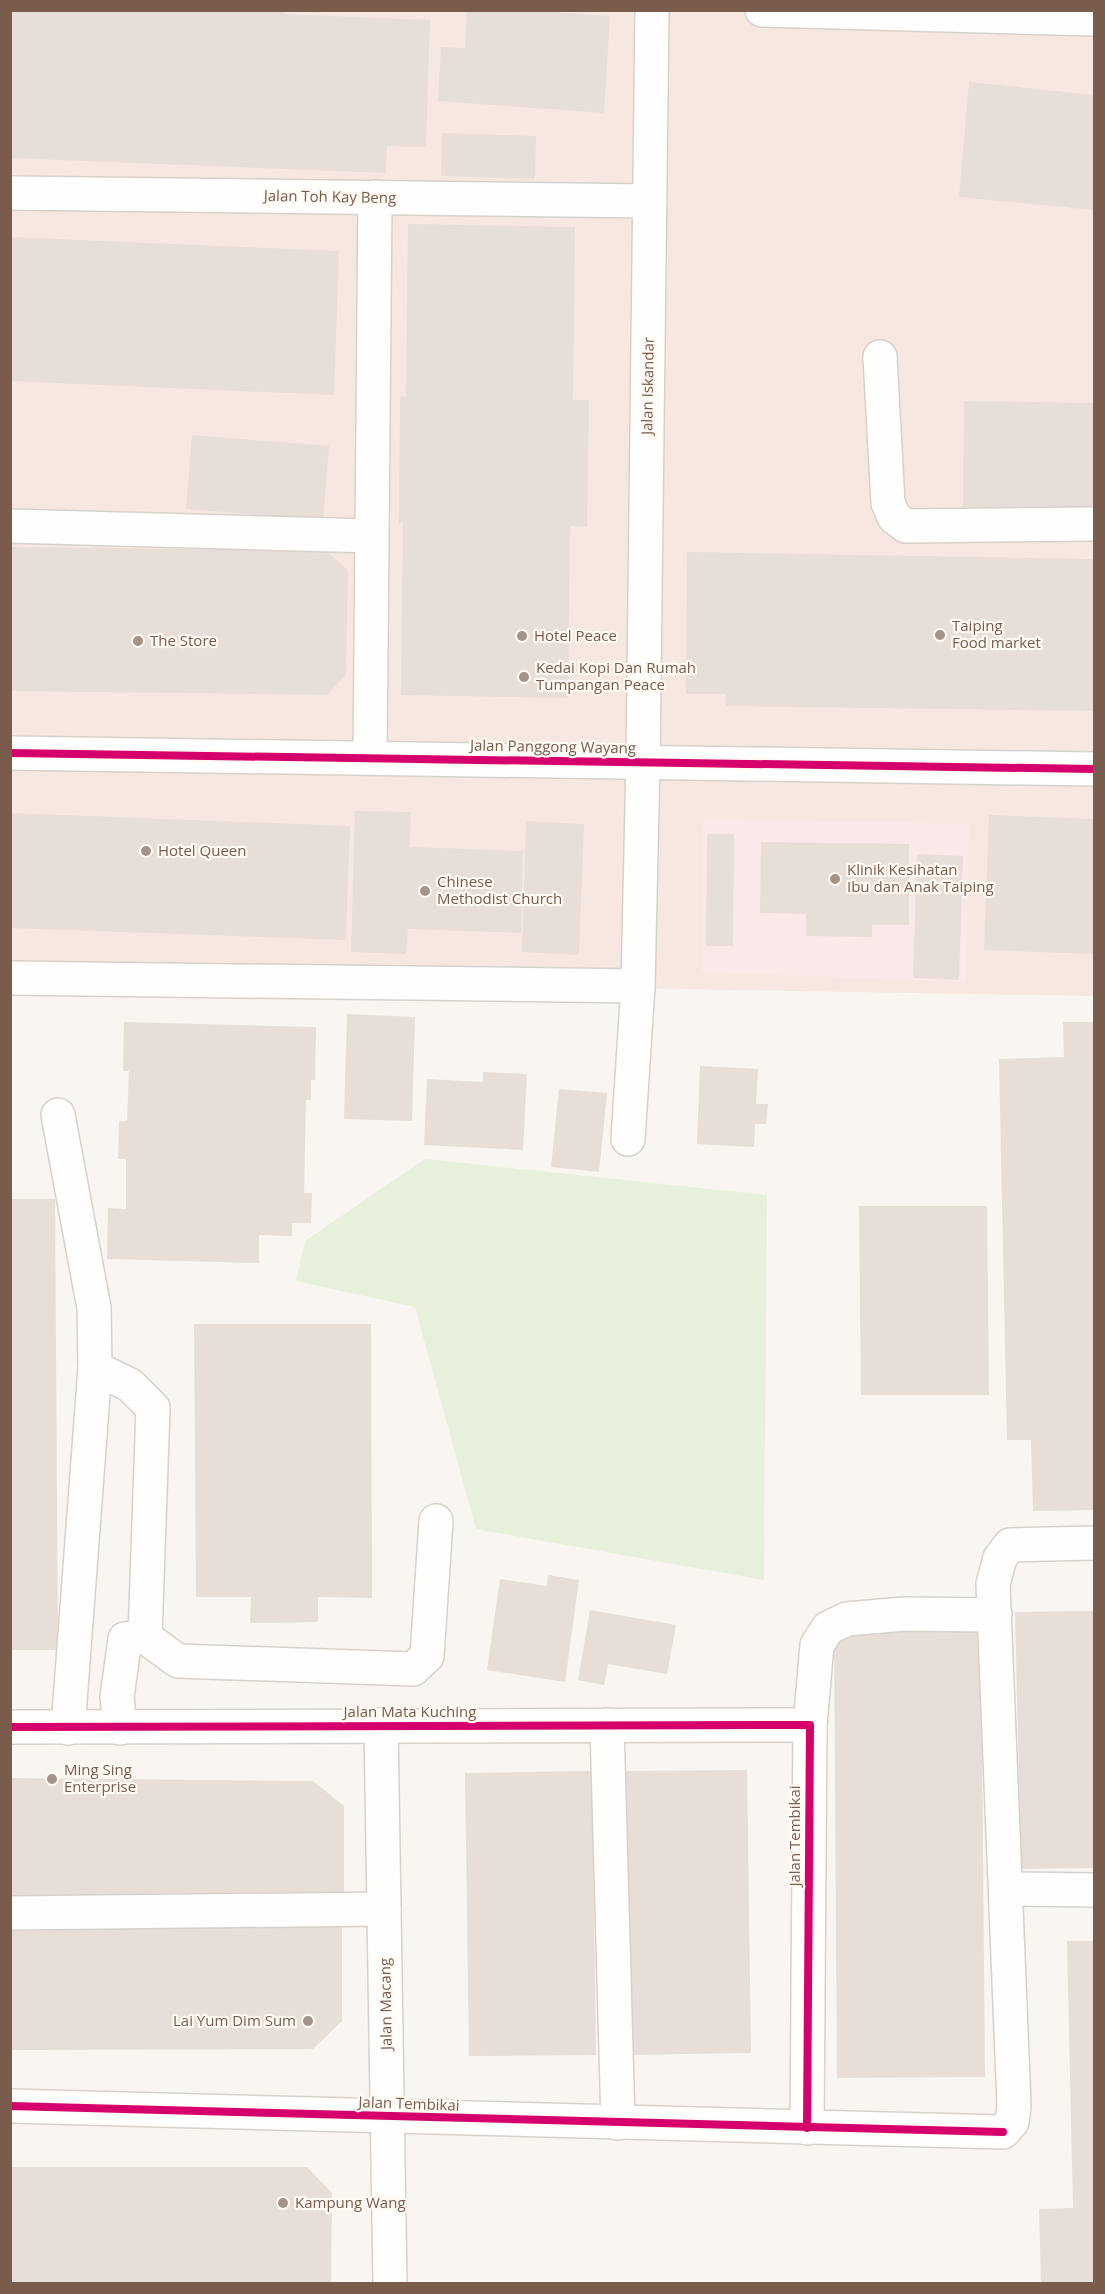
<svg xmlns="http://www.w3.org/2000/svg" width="1105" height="2294" font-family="'Open Sans',sans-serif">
	<rect width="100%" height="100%" fill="#f9f5f0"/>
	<!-- commercial -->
	<path fill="#f6e8e1" d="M 11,11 L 1094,11 L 1094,996 L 11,978 Z"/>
	<!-- medical -->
	<path fill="#fae9e9" d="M 703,819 L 969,824 L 965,982 L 702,972 Z"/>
	<!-- green -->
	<path fill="#e7f0db" d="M 425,1159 L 767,1195 L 764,1580 L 476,1529 L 415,1307 L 296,1281 L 305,1241 Z"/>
	<!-- building -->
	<g fill="#e6ded7">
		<path d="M 10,10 L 284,10 L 284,14 L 430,20 L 426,147 L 387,146 L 386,173 L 10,158 Z"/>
		<path d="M 467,10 L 523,10 L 610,16 L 604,113 L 438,101 L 441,47 L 465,48 Z"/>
		<path d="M 969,82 L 1094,95 L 1094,210 L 959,197 Z"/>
		<path d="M 442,133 L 536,136 L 535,179 L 441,176 Z"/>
		<path d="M 408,224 L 575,227 L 573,400 L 589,400 L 587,527 L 570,526 L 568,698 L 401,695 L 403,523 L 399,523 L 400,396 L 406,397 Z"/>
		<path d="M 10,237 L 339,251 L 334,395 L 10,381 Z"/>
		<path d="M 964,401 L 1094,403 L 1094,509 L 963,507 Z"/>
		<path d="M 192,435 L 329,446 L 323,520 L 186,509 Z"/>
		<path d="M 10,547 L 326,551 L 348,570 L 346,674 L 327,695 L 10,691 Z"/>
		<path d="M 687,552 L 1094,559 L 1094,711 L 726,706 L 726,694 L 686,694 Z"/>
		<path d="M 355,811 L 411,812 L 410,847 L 523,851 L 521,933 L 408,929 L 406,954 L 351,952 Z"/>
		<path d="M 10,813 L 350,826 L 346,940 L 10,928 Z"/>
		<path d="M 989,815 L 1094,819 L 1094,954 L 984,950 Z"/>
		<path d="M 526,821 L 584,824 L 579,955 L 522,952 Z"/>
		<path d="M 707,834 L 734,834 L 733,946 L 706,946 Z"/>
		<path d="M 761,842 L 909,844 L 909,925 L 872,925 L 872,937 L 806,936 L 806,914 L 760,913 Z"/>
		<path d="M 917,854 L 963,856 L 959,980 L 913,978 Z"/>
		<path d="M 347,1014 L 415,1017 L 412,1121 L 344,1119 Z"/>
		<path d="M 124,1022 L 316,1027 L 315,1080 L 311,1080 L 311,1100 L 306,1100 L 304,1193 L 312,1193 L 311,1223 L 292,1223 L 292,1236 L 259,1235 L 259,1263 L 107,1259 L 108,1208 L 126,1209 L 126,1159 L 118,1159 L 119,1121 L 127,1121 L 129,1071 L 123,1071 Z"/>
		<path d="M 1063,1022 L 1094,1022 L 1094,1510 L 1033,1511 L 1031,1440 L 1007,1440 L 999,1059 L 1064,1057 Z"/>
		<path d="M 700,1066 L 758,1069 L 756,1104 L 768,1104 L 766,1124 L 755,1124 L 754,1147 L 697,1144 Z"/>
		<path d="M 483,1072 L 527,1074 L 523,1150 L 424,1145 L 427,1079 L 483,1082 Z"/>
		<path d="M 559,1089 L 607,1093 L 599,1172 L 551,1167 Z"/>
		<path d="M 10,1199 L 55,1199 L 58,1650 L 10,1650 Z"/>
		<path d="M 859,1206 L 987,1206 L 989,1395 L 861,1395 Z"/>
		<path d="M 194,1324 L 371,1324 L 372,1598 L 318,1597 L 318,1622 L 250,1623 L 251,1597 L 196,1597 Z"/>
		<path d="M 548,1575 L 579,1580 L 565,1682 L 487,1670 L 500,1579 L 547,1586 Z"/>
		<path d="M 590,1610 L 676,1625 L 667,1674 L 608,1664 L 604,1685 L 578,1680 Z"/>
		<path d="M 1094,1611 L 1094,1868 L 1021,1869 L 1015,1612 Z"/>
		<path d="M 834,1629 L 981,1629 L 985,2077 L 837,2078 Z"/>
		<path d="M 747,1770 L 751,2053 L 624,2055 L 620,1771 Z"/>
		<path d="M 592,1771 L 596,2055 L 469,2056 L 465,1773 Z"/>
		<path d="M 10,1778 L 313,1781 L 344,1806 L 344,1904 L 10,1901 Z"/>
		<path d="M 342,1927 L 342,2021 L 313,2049 L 10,2050 L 10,1928 Z"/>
		<path d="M 1067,1941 L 1094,1941 L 1094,2283 L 1041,2283 L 1039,2209 L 1073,2208 Z"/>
		<path d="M 10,2167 L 307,2167 L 332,2193 L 331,2283 L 10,2283 Z"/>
	</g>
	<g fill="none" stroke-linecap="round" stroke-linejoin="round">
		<defs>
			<g id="minor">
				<path d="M 762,10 L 1094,19"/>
				<path d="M 10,193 L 650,201"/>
				<path d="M 880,357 L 888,503 L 894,517 L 906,526 L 1094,524"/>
				<path d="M 10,526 L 371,536"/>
				<path d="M 10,753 L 1094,769"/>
				<path d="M 370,758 L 375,197"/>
				<path d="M 10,978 L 638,986"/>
				<path d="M 58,1115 L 94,1308 L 95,1368 L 68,1728"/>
				<path d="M 628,1139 L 638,986 L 643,762 L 652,10"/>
				<path d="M 95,1368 L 130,1385 L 153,1408 L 145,1637 L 178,1661 L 413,1669 L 427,1656 L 436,1521"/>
				<path d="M 381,1725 L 390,2284"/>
				<path d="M 607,1725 L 618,2123"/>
				<path d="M 10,1727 L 810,1725"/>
				<path d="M 120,1728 L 117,1697 L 125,1639 L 145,1637"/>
				<path d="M 1006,1889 L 1094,1890"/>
				<path d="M 10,1913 L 384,1909"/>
				<path d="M 10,2106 L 1003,2132 L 1012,2122 L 1014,2105 L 993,1584 L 1000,1558 L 1010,1545 L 1094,1543"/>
				<path d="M 807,2128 L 810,1725 L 817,1645 L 828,1628 L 847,1619 L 904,1614 L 995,1615"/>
			</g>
		</defs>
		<!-- minor casing -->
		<use href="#minor" stroke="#d7d1cb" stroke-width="36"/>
		<!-- minor -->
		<use href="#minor" stroke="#fefefd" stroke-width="33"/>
		<defs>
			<g id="cycleway">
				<path d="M 10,753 L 1094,769"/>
				<path d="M 10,1727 L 810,1725 L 807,2128"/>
				<path d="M 10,2106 L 1003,2132"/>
			</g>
		</defs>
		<!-- cycleway casing -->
		<use href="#cycleway" stroke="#fffaf3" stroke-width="11"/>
		<!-- cycleway -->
		<use href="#cycleway" stroke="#d6006c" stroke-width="8"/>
	</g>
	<!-- markers -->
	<g fill="#a69286" stroke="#fffaf3" stroke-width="2">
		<circle cx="940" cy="635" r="6"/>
		<circle cx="522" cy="636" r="6"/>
		<circle cx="138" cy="641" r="6"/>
		<circle cx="524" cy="677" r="6"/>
		<circle cx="146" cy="851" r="6"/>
		<circle cx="835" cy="879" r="6"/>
		<circle cx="425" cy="891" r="6"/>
		<circle cx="52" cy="1779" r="6"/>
		<circle cx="308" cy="2021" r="6"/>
		<circle cx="283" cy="2203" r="6"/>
	</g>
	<g text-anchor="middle" stroke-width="4.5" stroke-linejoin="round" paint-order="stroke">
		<!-- street labels -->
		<g font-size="15" fill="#7a5c4d" stroke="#fffaf3">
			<text transform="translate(330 197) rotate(1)" y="5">Jalan Toh Kay Beng</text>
			<text transform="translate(648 386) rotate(-89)" y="5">Jalan Iskandar</text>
			<text transform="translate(553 747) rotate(1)" y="5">Jalan Panggong Wayang</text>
			<text x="410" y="1717">Jalan Mata Kuching</text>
			<text transform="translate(795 1836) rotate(-90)" y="5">Jalan Tembikai</text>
			<text transform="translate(386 2004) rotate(-91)" y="5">Jalan Macang</text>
			<text transform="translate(409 2104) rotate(2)" y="5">Jalan Tembikai</text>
		</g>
		<!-- poi labels -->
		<g font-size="15" fill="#7a5c4d" stroke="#fffaf3" text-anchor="start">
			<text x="952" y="631">Taiping<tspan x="952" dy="17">Food market</tspan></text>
			<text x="534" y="641">Hotel Peace</text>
			<text x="150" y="646">The Store</text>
			<text x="536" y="673">Kedai Kopi Dan Rumah<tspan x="536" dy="17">Tumpangan Peace</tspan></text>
			<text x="158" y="856">Hotel Queen</text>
			<text x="847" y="875">Klinik Kesihatan<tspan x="847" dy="17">Ibu dan Anak Taiping</tspan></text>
			<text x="437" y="887">Chinese<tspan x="437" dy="17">Methodist Church</tspan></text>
			<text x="64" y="1775">Ming Sing<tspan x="64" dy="17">Enterprise</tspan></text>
			<text x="296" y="2026" text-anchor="end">Lai Yum Dim Sum</text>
			<text x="295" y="2208">Kampung Wang</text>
		</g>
	</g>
	<!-- border -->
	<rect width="1105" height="2294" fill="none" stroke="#7a5c4d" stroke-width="24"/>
</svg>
